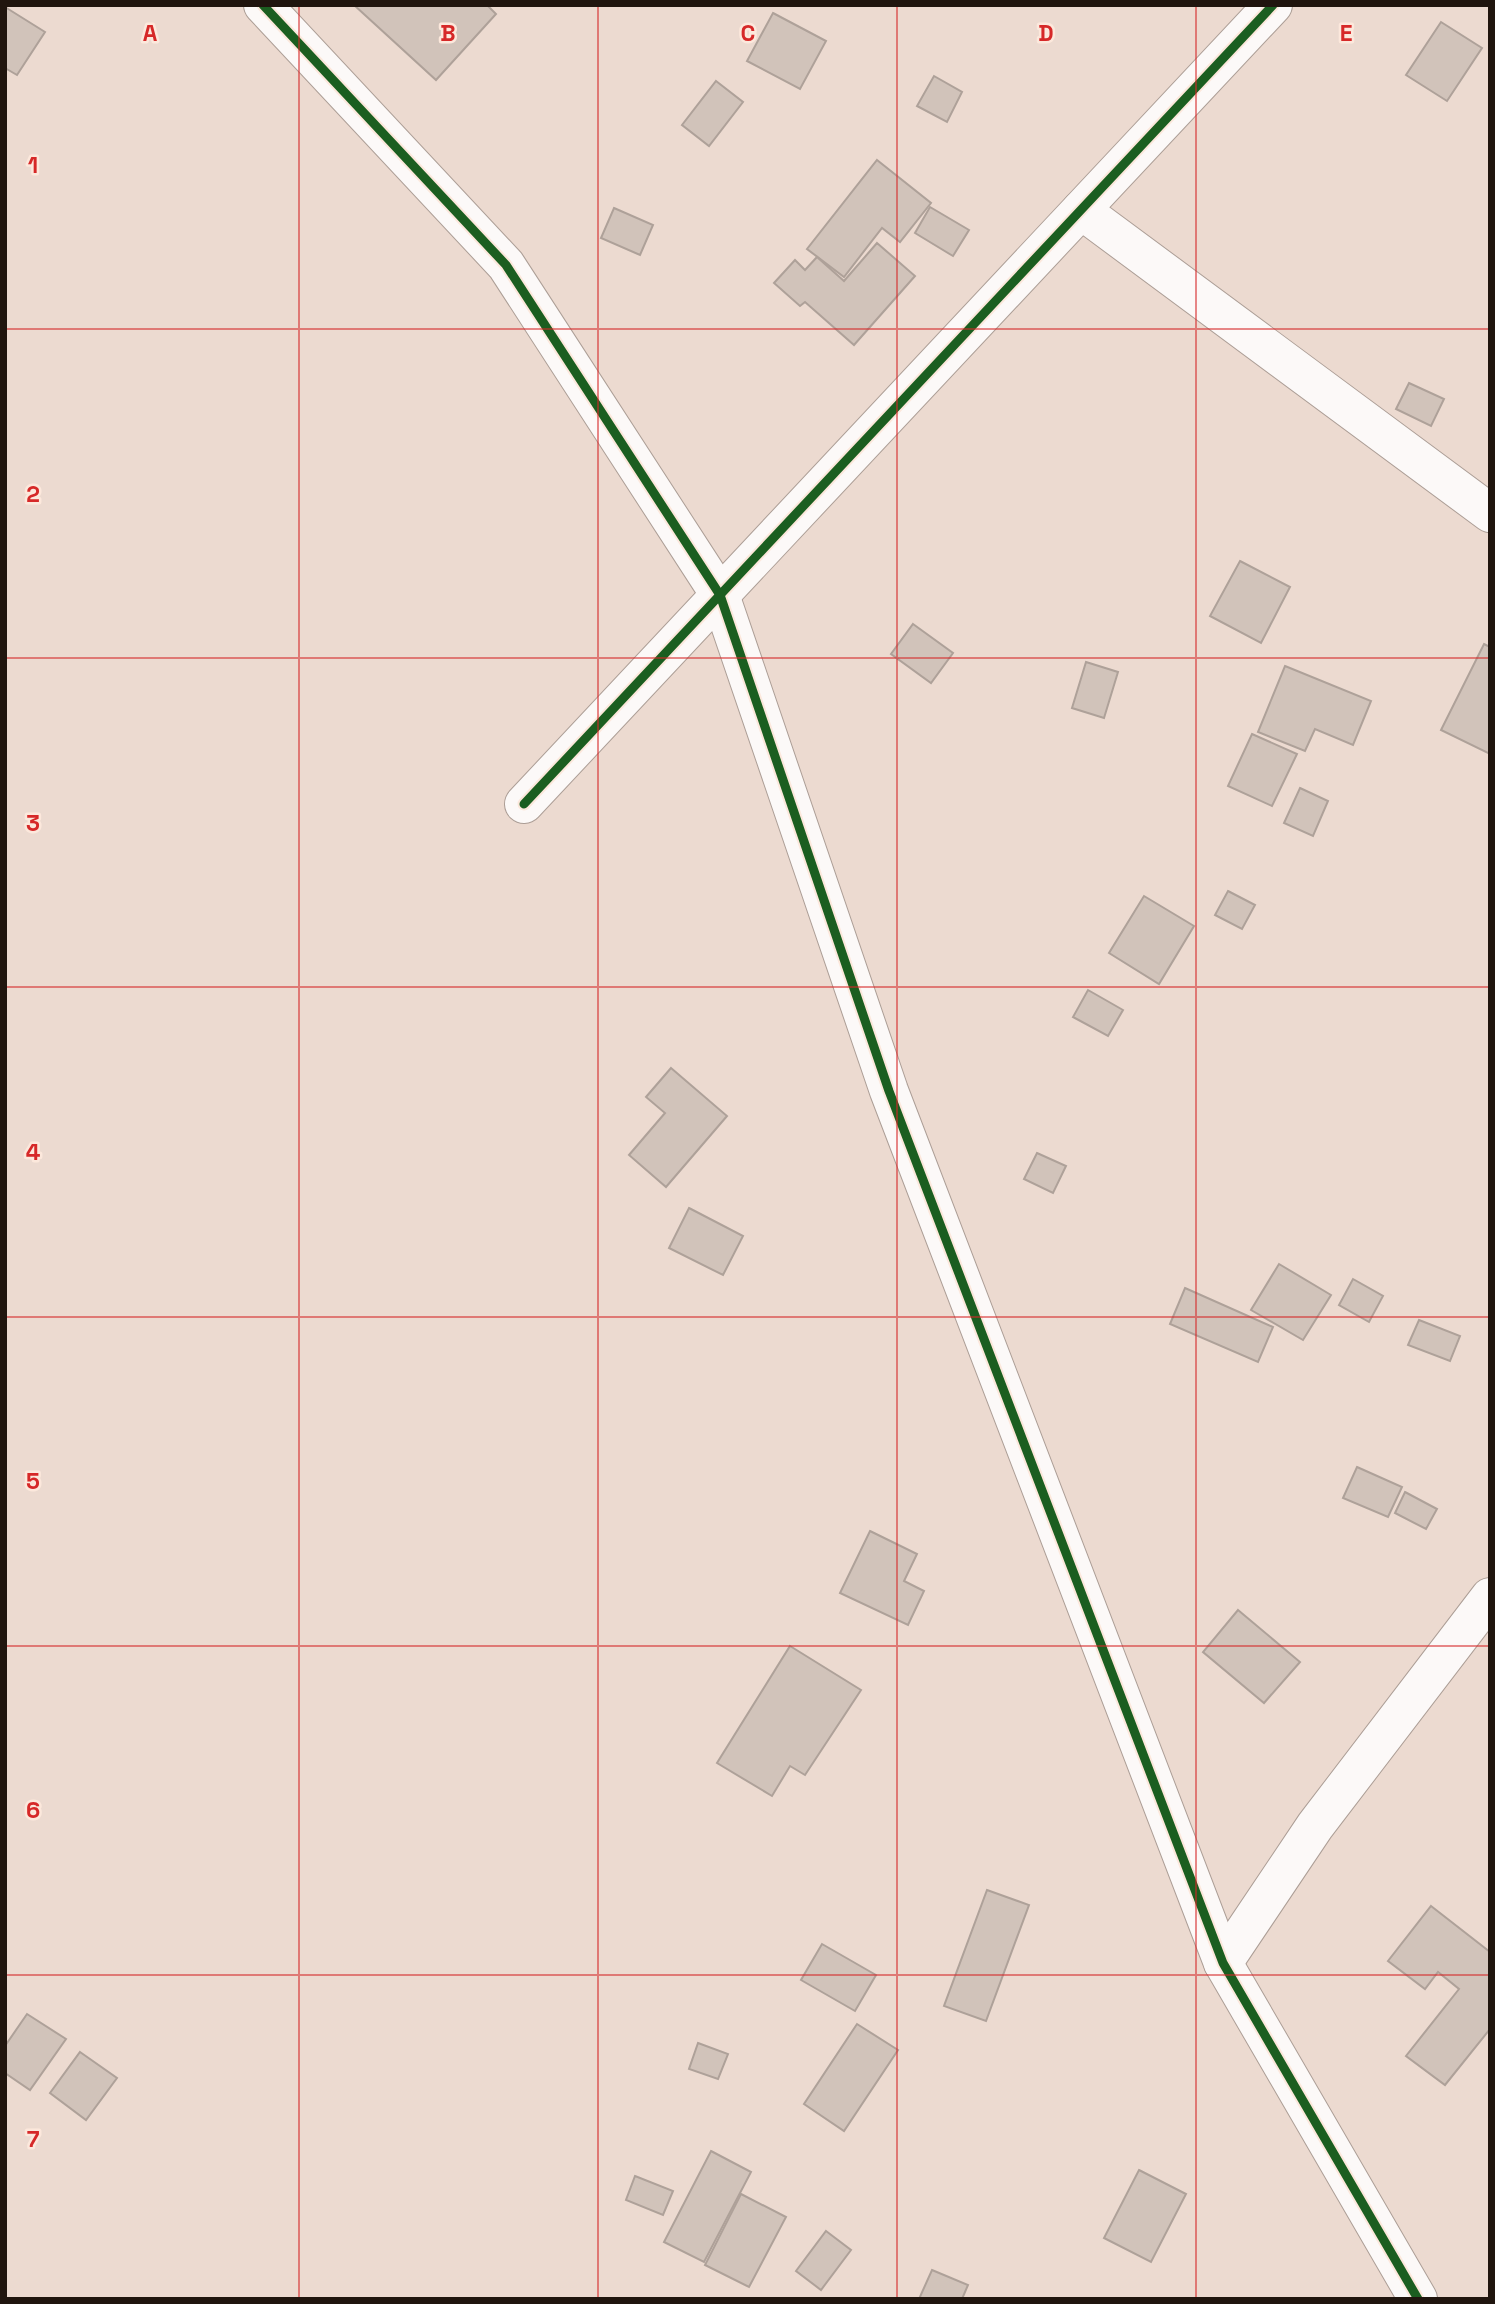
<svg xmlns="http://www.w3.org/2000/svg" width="1495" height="2304" font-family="'Space Grotesk',sans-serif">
	<rect width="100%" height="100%" fill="#ecdad0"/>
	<!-- building -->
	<g fill="#d1c3ba" stroke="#aea199" stroke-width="2">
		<path d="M 354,5 L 487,5 L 496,14 L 436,80 Z"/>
		<path d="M 5,7 L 45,32 L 17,75 L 5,68 Z"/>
		<path d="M 773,13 L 826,41 L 800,89 L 747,61 Z"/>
		<path d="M 1441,22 L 1482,48 L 1447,101 L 1406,75 Z"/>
		<path d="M 934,76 L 962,92 L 947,122 L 917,106 Z"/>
		<path d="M 716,81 L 743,102 L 709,146 L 682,125 Z"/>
		<path d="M 877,160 L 931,203 L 900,242 L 882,228 L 844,277 L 807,249 Z"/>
		<path d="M 930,207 L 969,230 L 953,256 L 915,233 Z"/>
		<path d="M 614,208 L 653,225 L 640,255 L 601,238 Z"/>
		<path d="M 877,243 L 915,276 L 854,345 L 805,302 L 800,306 L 774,283 L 795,260 L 805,270 L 817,257 L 844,281 Z"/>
		<path d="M 1409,383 L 1444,399 L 1431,426 L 1396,409 Z"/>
		<path d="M 1240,561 L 1290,587 L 1261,643 L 1210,616 Z"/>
		<path d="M 913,624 L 953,653 L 931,683 L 891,654 Z"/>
		<path d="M 1484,644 L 1490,647 L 1490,754 L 1441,730 Z"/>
		<path d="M 1086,662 L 1118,672 L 1104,718 L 1072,708 Z"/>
		<path d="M 1285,666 L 1371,701 L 1353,745 L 1315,729 L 1305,751 L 1258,732 Z"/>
		<path d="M 1252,734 L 1297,754 L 1272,806 L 1228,786 Z"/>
		<path d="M 1300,788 L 1328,801 L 1313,836 L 1284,823 Z"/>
		<path d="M 1228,891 L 1255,905 L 1242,929 L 1215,915 Z"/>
		<path d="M 1144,896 L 1194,926 L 1159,984 L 1109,953 Z"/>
		<path d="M 1088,990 L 1123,1010 L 1108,1036 L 1073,1017 Z"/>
		<path d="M 671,1068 L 727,1116 L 666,1187 L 629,1155 L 665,1113 L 646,1097 Z"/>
		<path d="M 1037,1153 L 1066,1166 L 1053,1193 L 1024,1179 Z"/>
		<path d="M 689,1208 L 743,1236 L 723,1275 L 669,1248 Z"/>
		<path d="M 1279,1264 L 1331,1295 L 1303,1340 L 1251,1310 Z"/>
		<path d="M 1353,1279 L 1383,1296 L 1369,1322 L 1339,1305 Z"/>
		<path d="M 1185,1288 L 1273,1327 L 1258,1362 L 1170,1324 Z"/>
		<path d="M 1419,1320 L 1460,1336 L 1450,1361 L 1408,1345 Z"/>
		<path d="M 1357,1467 L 1402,1487 L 1388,1517 L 1343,1498 Z"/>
		<path d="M 1405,1492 L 1437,1509 L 1426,1529 L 1395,1513 Z"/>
		<path d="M 870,1531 L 917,1554 L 904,1581 L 924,1591 L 908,1625 L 840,1593 Z"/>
		<path d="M 1238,1610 L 1300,1662 L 1264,1703 L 1203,1652 Z"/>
		<path d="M 790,1646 L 861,1690 L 805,1775 L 790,1766 L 772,1796 L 717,1763 Z"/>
		<path d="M 987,1890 L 1029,1905 L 986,2021 L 944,2006 Z"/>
		<path d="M 1431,1906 L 1490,1952 L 1490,2029 L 1445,2085 L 1406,2056 L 1459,1989 L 1438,1972 L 1425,1989 L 1388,1961 Z"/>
		<path d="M 822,1944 L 876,1975 L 855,2011 L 801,1980 Z"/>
		<path d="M 27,2014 L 66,2039 L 30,2090 L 5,2073 L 5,2046 Z"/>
		<path d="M 857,2024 L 898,2050 L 844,2131 L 804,2104 Z"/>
		<path d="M 698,2043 L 728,2054 L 718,2079 L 689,2069 Z"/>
		<path d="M 80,2052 L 117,2078 L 86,2120 L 50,2093 Z"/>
		<path d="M 711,2151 L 751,2172 L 704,2262 L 664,2242 Z"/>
		<path d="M 1139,2170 L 1186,2194 L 1151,2262 L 1104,2238 Z"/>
		<path d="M 635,2176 L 673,2191 L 663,2215 L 626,2200 Z"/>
		<path d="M 741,2194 L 786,2217 L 749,2287 L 705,2265 Z"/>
		<path d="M 826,2231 L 851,2250 L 821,2290 L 796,2271 Z"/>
		<path d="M 932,2270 L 968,2285 L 962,2299 L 919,2299 Z"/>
	</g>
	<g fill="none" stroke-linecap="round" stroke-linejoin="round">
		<defs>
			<g id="street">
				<path d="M 263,5 L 506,265 L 720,595 L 889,1091 L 1223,1963 L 1418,2299"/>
				<path d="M 1081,210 L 1490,513"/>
				<path d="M 524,804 L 1273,5"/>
				<path d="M 1223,1963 L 1315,1826 L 1490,1597"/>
			</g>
		</defs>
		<!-- street casing -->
		<use href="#street" stroke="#ac9e96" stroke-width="40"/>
		<!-- street -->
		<use href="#street" stroke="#fcf9f8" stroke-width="38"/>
		<defs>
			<g id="cycleway">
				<path d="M 263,5 L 506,265 L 720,595 L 889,1091 L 1223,1963 L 1418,2299"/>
				<path d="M 524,804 L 1273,5"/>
			</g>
		</defs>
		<!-- cycleway casing -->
		<use href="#cycleway" stroke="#fce8dc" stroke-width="13"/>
		<!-- cycleway -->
		<use href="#cycleway" stroke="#1b5e20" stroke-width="9"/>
	</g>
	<!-- grid -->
	<path fill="none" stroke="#d62828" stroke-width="2" stroke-opacity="0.55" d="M 299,5 L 299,2299M 598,5 L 598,2299M 897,5 L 897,2299M 1196,5 L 1196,2299M 5,329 L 1490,329M 5,658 L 1490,658M 5,987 L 1490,987M 5,1317 L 1490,1317M 5,1646 L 1490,1646M 5,1975 L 1490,1975"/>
	<g font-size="23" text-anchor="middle" font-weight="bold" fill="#d62828" stroke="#fce8dc" stroke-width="5" stroke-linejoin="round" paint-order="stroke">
		<text x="150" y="41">A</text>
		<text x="448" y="41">B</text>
		<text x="748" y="41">C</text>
		<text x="1046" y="41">D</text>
		<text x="1346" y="41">E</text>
		<text x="33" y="173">1</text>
		<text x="33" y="502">2</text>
		<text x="33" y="831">3</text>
		<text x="33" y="1160">4</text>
		<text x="33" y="1489">5</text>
		<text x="33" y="1818">6</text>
		<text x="33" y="2147">7</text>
	</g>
	<!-- border -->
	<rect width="1495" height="2304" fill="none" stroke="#20150e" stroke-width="14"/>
</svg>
